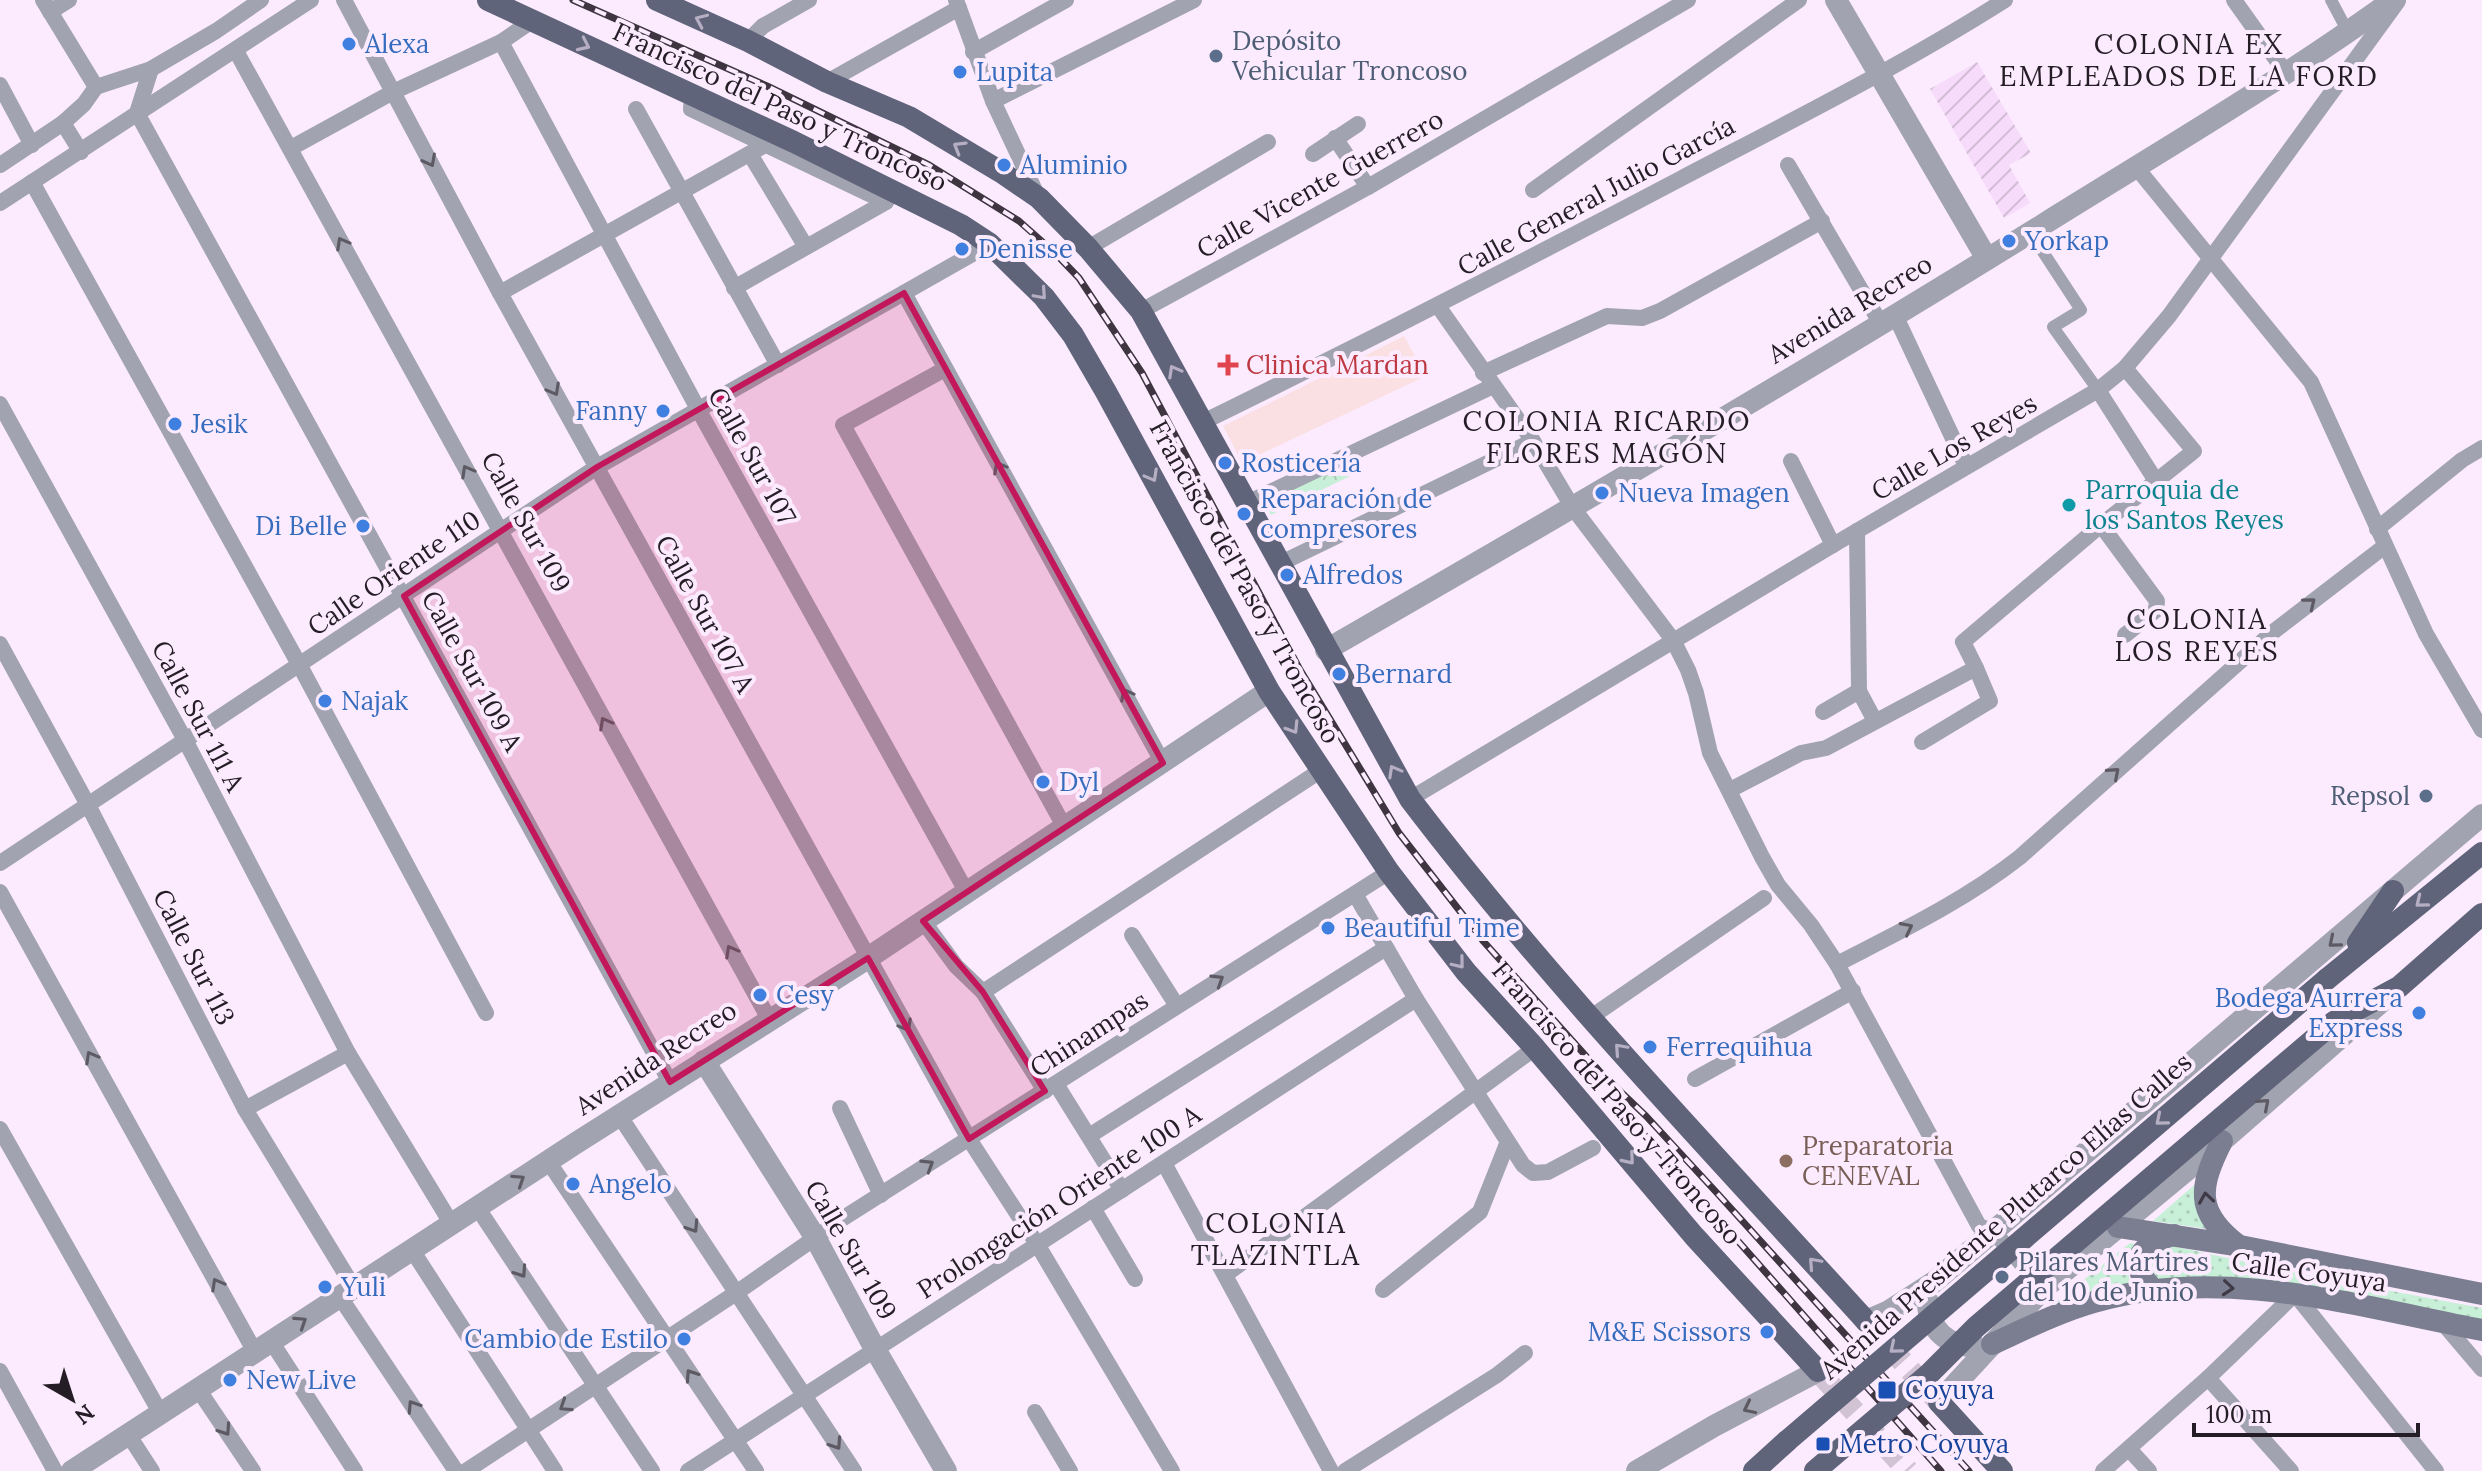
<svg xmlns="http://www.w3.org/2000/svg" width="2482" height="1471" font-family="Lora,serif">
	<defs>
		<pattern id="industrial-furrows" width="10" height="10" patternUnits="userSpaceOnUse" patternTransform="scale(2)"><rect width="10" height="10" fill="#f6dbfa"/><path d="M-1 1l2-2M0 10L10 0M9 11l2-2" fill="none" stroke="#d3bcd6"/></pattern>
		<pattern id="grass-dots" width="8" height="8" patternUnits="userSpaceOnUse" patternTransform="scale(2)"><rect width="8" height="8" fill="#c8efd7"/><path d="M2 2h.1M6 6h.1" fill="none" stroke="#acccb8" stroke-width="1.8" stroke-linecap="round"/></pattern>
		<pattern id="park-crowns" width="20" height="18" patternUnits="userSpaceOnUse" patternTransform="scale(2)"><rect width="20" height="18" fill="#c8efd7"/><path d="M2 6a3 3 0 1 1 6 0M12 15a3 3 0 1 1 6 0" fill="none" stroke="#acccb8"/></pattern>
	</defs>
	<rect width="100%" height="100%" fill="#fcebff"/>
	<!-- commercial -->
	<path fill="#fbe0e3" d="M 1404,336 L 1426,376 L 1242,463 L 1223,426 Z"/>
	<!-- industrial -->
	<path fill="url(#industrial-furrows)" d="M 1977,62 L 2031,153 L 2009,165 L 2030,203 L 2004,218 L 1930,89 Z"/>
	<!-- grass -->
	<g fill="url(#grass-dots)">
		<path d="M 2201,1179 L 2208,1229 L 2153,1221 Z"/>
		<path d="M 2130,1243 L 2135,1244 L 2125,1265 L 2133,1289 L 2061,1303 L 2056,1302 Z"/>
		<path d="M 2165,1247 L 2177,1247 L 2317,1277 L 2482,1308 L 2482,1327 L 2162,1282 L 2146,1273 L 2149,1254 Z"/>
	</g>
	<!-- park -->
	<path fill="url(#park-crowns)" d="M 1342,459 L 1350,476 L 1271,515 L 1262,500 Z"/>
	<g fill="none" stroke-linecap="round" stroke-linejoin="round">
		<!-- primary-tunnel -->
		<g stroke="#d1c2d4" stroke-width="22" stroke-dasharray="22 11" stroke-linecap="butt">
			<path d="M 1866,1321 L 1939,1402"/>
			<path d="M 1818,1371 L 1908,1471"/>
		</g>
		<!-- pedestrian -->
		<g stroke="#a1a4b0" stroke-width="12">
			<path d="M 2331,0 L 2348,32"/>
			<path d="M 2030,232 L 2081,310 L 2053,327 L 2098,390"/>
		</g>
		<!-- minor -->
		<g stroke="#a1a4b0" stroke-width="16">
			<path d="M 43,0 L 96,87 L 84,104 L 63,123"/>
			<path d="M 344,0 L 500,293 L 969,1139 L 1037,1244 L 1172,1471"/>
			<path d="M 956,0 L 993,101 L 1038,197"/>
			<path d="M 2234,0 L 2286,73"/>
			<path d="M 50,12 L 69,0"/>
			<path d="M 748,41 L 763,26 L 809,0"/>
			<path d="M 501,42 L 698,409 L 966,891"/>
			<path d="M 236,51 L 769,1019"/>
			<path d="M 973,52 L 1066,0"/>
			<path d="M 151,69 L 137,113 L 670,1082"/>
			<path d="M 827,82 L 959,8"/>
			<path d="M 0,85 L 32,145"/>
			<path d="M 96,87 L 151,69 L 216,31 L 261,0"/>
			<path d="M 692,95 L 691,109 L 886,202"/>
			<path d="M 993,101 L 1194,0"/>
			<path d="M 636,109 L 778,365"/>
			<path d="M 1335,138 L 1368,187"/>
			<path d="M 291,148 L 393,92 L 501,42 L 532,21"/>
			<path d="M 750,154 L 806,247"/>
			<path d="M 1313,154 L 1358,124"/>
			<path d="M 0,165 L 63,123 L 81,152"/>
			<path d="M 1788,165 L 1881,324"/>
			<path d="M 2136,167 L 2311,382 L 2426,634 L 2482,730"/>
			<path d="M 32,182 L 300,666 L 486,1013"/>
			<path d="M 1533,190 L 1799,0"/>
			<path d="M 0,203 L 311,0"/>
			<path d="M 1088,248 L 1268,142"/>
			<path d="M 734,288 L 886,202"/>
			<path d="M 500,293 L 765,145"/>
			<path d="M 904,293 L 1163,763"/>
			<path d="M 1438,306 L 1533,441 L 1573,508 L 1673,640 L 1688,670 L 1696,693 L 1710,753 L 1762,857 L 1778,885 L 1811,925 L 1837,964 L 1979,1226 L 1994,1232 L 2040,1285"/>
			<path d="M 1141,311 L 1368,187 L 1688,0"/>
			<path d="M 1895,315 L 1966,466"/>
			<path d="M 945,369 L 843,425 L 1065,828"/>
			<path d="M 1483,373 L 1607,316 L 1642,318 L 1660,311 L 1822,221"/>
			<path d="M 2098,390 L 2156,481"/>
			<path d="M 0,404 L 185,740 L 348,1053 L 451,1223"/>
			<path d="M 1203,422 C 1364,343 1523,262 1682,178 C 1791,121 1901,66 2005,0"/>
			<path d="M 1791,461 L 1833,545"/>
			<path d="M 1247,503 L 1493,386"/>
			<path d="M 2101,525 L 2157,601 L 2156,610 L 2125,635"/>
			<path d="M 2377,529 L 2462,460 L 2482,448"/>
			<path d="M 1857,531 L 1859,691 L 1875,721"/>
			<path d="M 1279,564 L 1533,441"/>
			<path d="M 0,644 L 88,805 L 245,1109 L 354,1288"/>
			<path d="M 1823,712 L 1859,691"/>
			<path d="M 1922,742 L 1990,701 L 1976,668"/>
			<path d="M 1730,790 L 1801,753 L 1826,748 L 1976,668 L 1963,642 L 2101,525 L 2194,451 L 2125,368"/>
			<path d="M 1410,799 L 1833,545 L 2098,390 L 2125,368 L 2169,316 L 2398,1"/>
			<path d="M 0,863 L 597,467 L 990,244"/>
			<path d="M 0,892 L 255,1352"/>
			<path d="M 1355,894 L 1416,999 L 1523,1165 L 1533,1173 L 1548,1172 L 1593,1148"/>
			<path d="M 923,921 L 956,966 L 983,992 L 1045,1091"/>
			<path d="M 1132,935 L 1177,1006"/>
			<path d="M 1837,964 C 1901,931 1964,901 2020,857 L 2273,632 L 2385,546"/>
			<path d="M 983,992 L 1320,771"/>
			<path d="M 1591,1017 L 1764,898"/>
			<path d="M 1695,1079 L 1853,991"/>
			<path d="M 1056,1084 L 1122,1190"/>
			<path d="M 840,1108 L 881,1195"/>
			<path d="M 245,1109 L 348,1053"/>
			<path d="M 619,1115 L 854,1471"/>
			<path d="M 0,1129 L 161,1414"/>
			<path d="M 1089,1136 L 1386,948"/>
			<path d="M 548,1161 L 756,1471"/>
			<path d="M 1164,1163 L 1331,1471"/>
			<path d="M 477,1207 L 652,1471"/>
			<path d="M 1093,1208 L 1135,1279"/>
			<path d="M 412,1250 L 555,1471"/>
			<path d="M 1225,1275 L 1535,1048"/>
			<path d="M 1383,1290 L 1480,1212 L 1507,1144"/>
			<path d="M 340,1297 L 456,1471"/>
			<path d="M 2442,1322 L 2482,1369"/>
			<path d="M 271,1341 L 355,1471"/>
			<path d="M 0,1371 L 55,1471"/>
			<path d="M 2208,1378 L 2291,1471"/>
			<path d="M 198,1389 L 253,1471"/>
			<path d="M 1035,1412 L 1070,1471"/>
			<path d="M 128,1434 L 152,1471"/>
			<path d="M 2129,1449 L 2149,1471"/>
			<path d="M 466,1471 L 736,1293 L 845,1217 L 1389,872"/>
			<path d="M 688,1471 L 1416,999"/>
			<path d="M 1345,1471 L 1497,1375 L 1525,1353"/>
			<path d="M 2103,1471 L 2208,1378 L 2295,1294 L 2436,1471"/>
		</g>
		<!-- tertiary -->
		<g stroke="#a1a4b0" stroke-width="22">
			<path d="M 1836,0 L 1987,259"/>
			<path d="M 1326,650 C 1568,511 1808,371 2044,224 C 2161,151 2281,81 2393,0"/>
			<path d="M 704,1061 L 815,1237 L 875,1349 L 946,1471"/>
			<path d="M 1928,1302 C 1928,1329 1948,1347 1975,1346"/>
			<path d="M 1866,1321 L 1889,1311 L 1934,1282 L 2482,815"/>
			<path d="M 1939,1402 L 2043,1289 L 2222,1141 L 2380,1003"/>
			<path d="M 72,1471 L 576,1143 L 868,958 L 1269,691"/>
			<path d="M 1637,1471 L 1714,1426 L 1818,1371"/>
		</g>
		<!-- secondary -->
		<g stroke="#7b7e91" stroke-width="22">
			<path d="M 2222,1141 C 2199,1187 2194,1212 2239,1246"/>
			<path d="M 2118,1227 L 2240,1246 L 2482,1294"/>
			<path d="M 2154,1290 C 2124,1261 2141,1244 2174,1235"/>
			<path d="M 1992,1344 C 2025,1329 2059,1312 2094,1302 C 2221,1265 2357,1306 2482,1330"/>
		</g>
		<!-- primary -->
		<g stroke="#60647a" stroke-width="22">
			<path d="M 488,0 L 794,142 L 961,225 L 990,244 L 1044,297 L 1073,335 L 1106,392 L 1269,691 L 1389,872 L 1466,972 L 1535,1048 L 1694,1236 L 1818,1371"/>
			<path d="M 657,0 L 748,41 L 827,82 L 909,117 L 1001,172 L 1039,198 L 1088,248 L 1141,311 L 1410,799 C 1550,983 1711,1150 1866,1321"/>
			<path d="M 2358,943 L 2393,891"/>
			<path d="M 2327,979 L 2482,853"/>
			<path d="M 2334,1022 L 2399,987 L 2482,914"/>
			<path d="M 1939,1402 L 2002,1471"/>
			<path d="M 1754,1471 L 1787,1441"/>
		</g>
		<defs>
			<g id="rail">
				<path d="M 573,0 L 767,86 L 929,165 L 1019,221 L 1055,253 L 1079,278 L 1142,373 L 1299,668 L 1399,833 L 1484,942 L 1602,1074 L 1646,1116 L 1717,1193 L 1969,1471"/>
				<path d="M 1610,1096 L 1941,1471"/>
			</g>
		</defs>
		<!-- rail casing -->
		<use href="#rail" stroke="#3e3540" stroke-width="7"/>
		<!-- rail -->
		<use href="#rail" stroke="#fcebff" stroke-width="4" stroke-dasharray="12" stroke-linecap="butt"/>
		<!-- primary-bridge -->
		<g stroke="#60647a" stroke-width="22">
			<path d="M 1787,1441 L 2327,979"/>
			<path d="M 1815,1471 L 1928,1375 L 1977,1326 L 2334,1022"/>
		</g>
	</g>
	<!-- one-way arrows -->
	<defs><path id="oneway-chevron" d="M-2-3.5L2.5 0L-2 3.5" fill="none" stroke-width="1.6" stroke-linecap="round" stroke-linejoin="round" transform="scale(2)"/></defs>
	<g stroke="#b6aec3">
		<use href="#oneway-chevron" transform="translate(701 20) rotate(-156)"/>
		<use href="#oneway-chevron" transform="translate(584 45) rotate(25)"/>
		<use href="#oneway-chevron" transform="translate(959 147) rotate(-149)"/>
		<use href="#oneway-chevron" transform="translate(1041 294) rotate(48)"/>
		<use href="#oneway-chevron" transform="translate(1174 371) rotate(-119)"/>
		<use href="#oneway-chevron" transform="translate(1152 476) rotate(61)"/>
		<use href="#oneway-chevron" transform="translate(1293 728) rotate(58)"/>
		<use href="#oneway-chevron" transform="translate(1394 771) rotate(-119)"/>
		<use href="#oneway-chevron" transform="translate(2421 902) rotate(141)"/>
		<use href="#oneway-chevron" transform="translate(1459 963) rotate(51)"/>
		<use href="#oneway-chevron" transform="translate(1620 1049) rotate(-132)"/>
		<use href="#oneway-chevron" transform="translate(2161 1120) rotate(140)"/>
		<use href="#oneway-chevron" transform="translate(1629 1159) rotate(50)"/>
		<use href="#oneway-chevron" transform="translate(1814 1263) rotate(-132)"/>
		<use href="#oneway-chevron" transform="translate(1895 1348) rotate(140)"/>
	</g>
	<g stroke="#5d5a64">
		<use href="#oneway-chevron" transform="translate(430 161) rotate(62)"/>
		<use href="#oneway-chevron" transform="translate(342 243) rotate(-119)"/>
		<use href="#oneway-chevron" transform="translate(554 390) rotate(61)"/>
		<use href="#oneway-chevron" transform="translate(999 467) rotate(-119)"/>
		<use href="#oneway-chevron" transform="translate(467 471) rotate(-119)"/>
		<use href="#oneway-chevron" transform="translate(2310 603) rotate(-39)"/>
		<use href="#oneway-chevron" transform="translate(1126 694) rotate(-119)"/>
		<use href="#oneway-chevron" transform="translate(605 723) rotate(-119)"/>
		<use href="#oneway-chevron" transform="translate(2114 773) rotate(-41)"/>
		<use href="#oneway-chevron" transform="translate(1907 928) rotate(-27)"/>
		<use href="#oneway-chevron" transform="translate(2334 942) rotate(140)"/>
		<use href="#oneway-chevron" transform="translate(731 951) rotate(-119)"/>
		<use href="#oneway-chevron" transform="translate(1218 980) rotate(-32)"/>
		<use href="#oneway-chevron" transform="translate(906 1026) rotate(61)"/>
		<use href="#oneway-chevron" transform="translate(91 1057) rotate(-119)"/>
		<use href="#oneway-chevron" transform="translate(2264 1104) rotate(-41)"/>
		<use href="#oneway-chevron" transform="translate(928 1165) rotate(-32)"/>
		<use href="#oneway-chevron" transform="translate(519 1180) rotate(-33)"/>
		<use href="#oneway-chevron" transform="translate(693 1227) rotate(57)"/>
		<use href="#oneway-chevron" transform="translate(521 1272) rotate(56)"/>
		<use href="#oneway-chevron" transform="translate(217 1284) rotate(-119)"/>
		<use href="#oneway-chevron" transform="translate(301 1322) rotate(-33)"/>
		<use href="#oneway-chevron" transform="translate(691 1375) rotate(-124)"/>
		<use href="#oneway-chevron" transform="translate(413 1406) rotate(-123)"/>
		<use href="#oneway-chevron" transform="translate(565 1406) rotate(147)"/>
		<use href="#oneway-chevron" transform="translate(1749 1408) rotate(154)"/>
		<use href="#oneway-chevron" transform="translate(225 1430) rotate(56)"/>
		<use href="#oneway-chevron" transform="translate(836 1444) rotate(56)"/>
	</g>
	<g stroke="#3f3a46">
		<use href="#oneway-chevron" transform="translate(2206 1198) rotate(-99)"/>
		<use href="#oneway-chevron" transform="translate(2228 1288) rotate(5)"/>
	</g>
	<!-- marked area -->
	<path fill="#c2185b" fill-opacity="0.2" stroke="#c2185b" stroke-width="6" stroke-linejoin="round" d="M 904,293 L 1163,763 L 923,921 L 983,992 L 1045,1091 L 969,1139 L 868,958 L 670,1082 L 404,596 L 597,467 Z"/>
	<!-- markers -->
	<g fill="#3f7fe0" stroke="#fcebff" stroke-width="3">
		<circle cx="349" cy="44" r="8"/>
		<circle cx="960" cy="72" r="8"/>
		<circle cx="1004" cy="165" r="8"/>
		<circle cx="2009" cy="241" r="8"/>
		<circle cx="962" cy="249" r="8"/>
		<circle cx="663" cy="411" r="8"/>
		<circle cx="175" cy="424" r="8"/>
		<circle cx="1225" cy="463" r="8"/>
		<circle cx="1602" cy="493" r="8"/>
		<circle cx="1244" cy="514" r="8"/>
		<circle cx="363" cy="526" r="8"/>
		<circle cx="1287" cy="575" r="8"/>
		<circle cx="1339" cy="674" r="8"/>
		<circle cx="325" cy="701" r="8"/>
		<circle cx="1043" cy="782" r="8"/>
		<circle cx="1328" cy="928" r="8"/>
		<circle cx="760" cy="995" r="8"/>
		<circle cx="2419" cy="1013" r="8"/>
		<circle cx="1650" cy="1047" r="8"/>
		<circle cx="573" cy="1184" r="8"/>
		<circle cx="325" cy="1287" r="8"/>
		<circle cx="1767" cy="1332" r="8"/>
		<circle cx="684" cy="1339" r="8"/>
		<circle cx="230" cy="1380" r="8"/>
	</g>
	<g fill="#5c6f8a" stroke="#fcebff" stroke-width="3">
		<circle cx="1216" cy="56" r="8"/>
		<circle cx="2426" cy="796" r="8"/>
		<circle cx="2002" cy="1277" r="8"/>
	</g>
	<path fill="#e0444e" stroke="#fcebff" stroke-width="3" d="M1224 353h8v8h8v8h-8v8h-8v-8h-8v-8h8z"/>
	<circle fill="#0f9aa8" stroke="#fcebff" stroke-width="3" cx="2069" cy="505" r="8"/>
	<circle fill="#8d6e63" stroke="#fcebff" stroke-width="3" cx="1786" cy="1161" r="8"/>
	<g fill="#1a4fb4" stroke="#fcebff" stroke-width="3">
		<rect x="1877" y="1380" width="20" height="20" rx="4"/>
		<rect x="1815" y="1436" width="16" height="16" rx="4"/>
	</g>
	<g text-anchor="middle" stroke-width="8" stroke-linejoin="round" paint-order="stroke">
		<!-- service labels -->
		<g font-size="26" fill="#4e5e75" stroke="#fcebff" text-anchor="start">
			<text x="1232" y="50">Depósito<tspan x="1232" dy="30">Vehicular Troncoso</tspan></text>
			<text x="2410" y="805" text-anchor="end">Repsol</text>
			<text x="2018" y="1271">Pilares Mártires<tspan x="2018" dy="30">del 10 de Junio</tspan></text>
		</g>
		<!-- shop labels -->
		<g font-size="26" fill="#366cbe" stroke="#fcebff" text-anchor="start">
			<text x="365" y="53">Alexa</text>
			<text x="976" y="81">Lupita</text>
			<text x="1020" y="174">Aluminio</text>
			<text x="2025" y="250">Yorkap</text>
			<text x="978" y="258">Denisse</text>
			<text x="647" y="420" text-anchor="end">Fanny</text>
			<text x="191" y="433">Jesik</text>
			<text x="1241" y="472">Rosticería</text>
			<text x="1618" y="502">Nueva Imagen</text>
			<text x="1260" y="508">Reparación de<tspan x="1260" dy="30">compresores</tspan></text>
			<text x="347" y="535" text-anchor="end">Di Belle</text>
			<text x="1303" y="584">Alfredos</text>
			<text x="1355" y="683">Bernard</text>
			<text x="341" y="710">Najak</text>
			<text x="1059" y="791">Dyl</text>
			<text x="1344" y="937">Beautiful Time</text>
			<text x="776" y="1004">Cesy</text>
			<text x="2403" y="1007" text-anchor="end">Bodega Aurrera<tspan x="2403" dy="30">Express</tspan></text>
			<text x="1666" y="1056">Ferrequihua</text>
			<text x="589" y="1193">Angelo</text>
			<text x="341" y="1296">Yuli</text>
			<text x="1751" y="1341" text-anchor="end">M&amp;E Scissors</text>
			<text x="668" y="1348" text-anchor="end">Cambio de Estilo</text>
			<text x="246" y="1389">New Live</text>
		</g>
		<!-- street labels -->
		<g font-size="26" fill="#251d26" stroke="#fcebff">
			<text transform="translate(780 107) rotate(25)" y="9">Francisco del Paso y Troncoso</text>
			<text transform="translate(1320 184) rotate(-29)" y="9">Calle Vicente Guerrero</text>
			<text transform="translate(1596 196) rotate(-28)" y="9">Calle General Julio García</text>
			<text transform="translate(1850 309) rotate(-31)" y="9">Avenida Recreo</text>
			<text transform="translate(1954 447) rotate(-30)" y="9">Calle Los Reyes</text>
			<text transform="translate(752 456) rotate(61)" y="9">Calle Sur 107</text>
			<text transform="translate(526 522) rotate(61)" y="9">Calle Sur 109</text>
			<text transform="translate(394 573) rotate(-34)" y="9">Calle Oriente 110</text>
			<text transform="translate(1245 582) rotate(61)" y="9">Francisco del Paso y Troncoso</text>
			<text transform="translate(705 614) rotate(61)" y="9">Calle Sur 107 A</text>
			<text transform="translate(472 671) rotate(61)" y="9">Calle Sur 109 A</text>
			<text transform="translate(198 716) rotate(62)" y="9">Calle Sur 111 A</text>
			<text transform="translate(194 957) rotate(63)" y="9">Calle Sur 113</text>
			<text transform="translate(1089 1034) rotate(-33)" y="9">Chinampas</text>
			<text transform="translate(656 1058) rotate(-33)" y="9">Avenida Recreo</text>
			<text transform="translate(1617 1103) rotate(49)" y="9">Francisco del Paso y Troncoso</text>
			<text transform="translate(1059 1202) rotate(-33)" y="9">Prolongación Oriente 100 A</text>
			<text transform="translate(2006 1216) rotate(-41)" y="9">Avenida Presidente Plutarco Elías Calles</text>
			<text transform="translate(851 1250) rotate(60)" y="9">Calle Sur 109</text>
			<text transform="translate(2309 1272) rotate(8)" y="9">Calle Coyuya</text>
		</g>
		<!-- health labels -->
		<g font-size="26" fill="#be3a42" stroke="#fcebff" text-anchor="start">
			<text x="1246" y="374">Clinica Mardan</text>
		</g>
		<!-- culture labels -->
		<g font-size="26" fill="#0d838f" stroke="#fcebff" text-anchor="start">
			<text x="2085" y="499">Parroquia de<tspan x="2085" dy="30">los Santos Reyes</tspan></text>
		</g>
		<!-- education labels -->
		<g font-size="26" fill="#785e54" stroke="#fcebff" text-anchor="start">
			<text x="1802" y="1155">Preparatoria<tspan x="1802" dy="30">CENEVAL</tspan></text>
		</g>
		<!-- transit labels -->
		<g font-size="26" fill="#164399" stroke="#fcebff" text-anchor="start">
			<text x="1905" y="1399">Coyuya</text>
			<text x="1839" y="1453">Metro Coyuya</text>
		</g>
		<!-- neighbourhood labels -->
		<g font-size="28" letter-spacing="2" fill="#251d26" stroke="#fcebff">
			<text x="2189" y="54">COLONIA EX<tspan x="2189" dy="32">EMPLEADOS DE LA FORD</tspan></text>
			<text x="1607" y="431">COLONIA RICARDO<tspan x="1607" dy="32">FLORES MAGÓN</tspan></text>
			<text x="2197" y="629">COLONIA<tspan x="2197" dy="32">LOS REYES</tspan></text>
			<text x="1276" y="1233">COLONIA<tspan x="1276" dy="32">TLAZINTLA</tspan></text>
		</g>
	</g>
	<!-- north arrow -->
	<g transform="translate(72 1399) rotate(141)" stroke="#fcebff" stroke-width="6" paint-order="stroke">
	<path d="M0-6L14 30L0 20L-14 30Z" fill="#251d26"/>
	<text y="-12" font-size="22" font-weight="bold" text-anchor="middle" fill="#251d26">N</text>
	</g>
	<!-- scale -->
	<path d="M2194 1423v12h224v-12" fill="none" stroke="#251d26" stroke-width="4"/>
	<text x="2206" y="1423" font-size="24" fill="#251d26" stroke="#fcebff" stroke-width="6" paint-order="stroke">100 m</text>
</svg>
